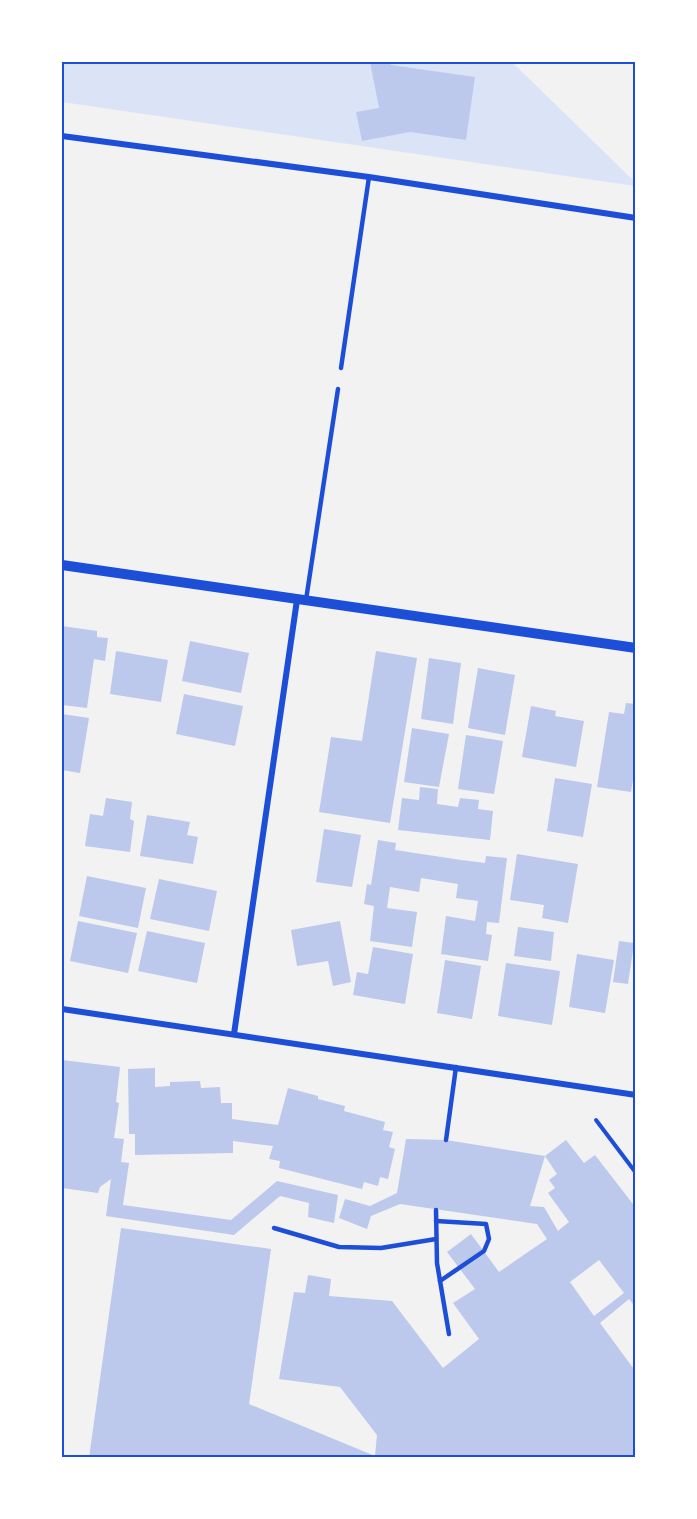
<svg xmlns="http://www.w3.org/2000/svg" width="697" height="1519" font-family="Inter,sans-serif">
	<rect width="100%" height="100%" fill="#f2f2f2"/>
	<!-- green -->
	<path fill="#dbe4f7" d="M 62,62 L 512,62 L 635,182 L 635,186 L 62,102 Z"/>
	<!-- building -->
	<g fill="#bdc9ec" fill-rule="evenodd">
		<path d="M 370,62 L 390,62 L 391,65 L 475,77 L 466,140 L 410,132 L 362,141 L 356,112 L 379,108 Z"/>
		<path d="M 62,626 L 97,631 L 97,637 L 108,638 L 105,661 L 94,659 L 87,708 L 62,705 Z"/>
		<path d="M 190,641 L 249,653 L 241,693 L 182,681 Z"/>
		<path d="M 116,651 L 168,660 L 161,702 L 110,694 Z"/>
		<path d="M 376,651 L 417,658 L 390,823 L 319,812 L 331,737 L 362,741 Z"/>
		<path d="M 429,658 L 461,663 L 453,724 L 421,719 Z"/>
		<path d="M 478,668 L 515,675 L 505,735 L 468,728 Z"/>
		<path d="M 184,694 L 243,706 L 235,746 L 176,734 Z"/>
		<path d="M 626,703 L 636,704 L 636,761 L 631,792 L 597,787 L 609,712 L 624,714 Z"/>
		<path d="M 531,706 L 556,711 L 555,716 L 584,721 L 576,767 L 522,757 Z"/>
		<path d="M 62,714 L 89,718 L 80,773 L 62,770 Z"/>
		<path d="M 412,728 L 449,734 L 439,787 L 404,782 Z"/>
		<path d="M 466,735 L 503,741 L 494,794 L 458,789 Z"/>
		<path d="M 555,778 L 592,784 L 583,837 L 547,831 Z"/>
		<path d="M 420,787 L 438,789 L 437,804 L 458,807 L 460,798 L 479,800 L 478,809 L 493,811 L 490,840 L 398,830 L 402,798 L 419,800 Z"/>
		<path d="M 106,798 L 132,802 L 130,819 L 134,821 L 130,852 L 85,846 L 90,814 L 103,816 Z"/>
		<path d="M 147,815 L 190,822 L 187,835 L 198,837 L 193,864 L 140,856 Z"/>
		<path d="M 324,829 L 361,835 L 352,887 L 316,882 Z"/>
		<path d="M 378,840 L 396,843 L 395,850 L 461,860 L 485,863 L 486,856 L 507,858 L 499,923 L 487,922 L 486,934 L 492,935 L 488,961 L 441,954 L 446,916 L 475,921 L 478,901 L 456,898 L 458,884 L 421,878 L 419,892 L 390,887 L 387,908 L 417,912 L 412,947 L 370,941 L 374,906 L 364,904 L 367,884 L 371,885 Z"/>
		<path d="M 517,854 L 578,864 L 568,923 L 542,918 L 544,905 L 510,900 Z"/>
		<path d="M 87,876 L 146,888 L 138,928 L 79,916 Z"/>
		<path d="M 159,879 L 217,891 L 209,931 L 150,919 Z"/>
		<path d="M 78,921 L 137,933 L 128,973 L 70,961 Z"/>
		<path d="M 340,921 L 351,982 L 333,986 L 328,961 L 297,966 L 291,930 Z"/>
		<path d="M 518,927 L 554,932 L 551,961 L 514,956 Z"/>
		<path d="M 147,931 L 205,943 L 197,983 L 138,971 Z"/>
		<path d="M 619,941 L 634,943 L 628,984 L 613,982 Z"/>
		<path d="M 373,947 L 413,954 L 405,1004 L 353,995 L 357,972 L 368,974 Z"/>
		<path d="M 577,954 L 614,960 L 605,1013 L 569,1007 Z"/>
		<path d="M 445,960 L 481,966 L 472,1019 L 437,1013 Z"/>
		<path d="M 506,963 L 560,971 L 552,1025 L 498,1016 Z"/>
		<path d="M 62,1060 L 120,1067 L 116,1102 L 119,1103 L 114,1138 L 124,1139 L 121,1162 L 129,1163 L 123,1205 L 231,1220 L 277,1181 L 338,1195 L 334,1223 L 308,1217 L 309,1203 L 280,1196 L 234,1235 L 106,1216 L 111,1179 L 100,1187 L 98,1193 L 62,1188 Z"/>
		<path d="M 155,1068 L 155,1087 L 170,1086 L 170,1082 L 200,1081 L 201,1088 L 220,1087 L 221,1103 L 232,1103 L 232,1119 L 278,1125 L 288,1088 L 318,1096 L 318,1099 L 345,1106 L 344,1111 L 385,1122 L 383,1130 L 393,1132 L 389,1147 L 395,1149 L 388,1179 L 380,1177 L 378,1186 L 364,1182 L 362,1189 L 279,1168 L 280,1161 L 269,1159 L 273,1146 L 233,1141 L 233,1153 L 135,1155 L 135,1134 L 129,1134 L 128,1069 Z"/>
		<path d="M 406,1139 L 446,1140 L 545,1156 L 530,1206 L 544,1207 L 558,1231 L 569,1222 L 548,1193 L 555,1188 L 549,1180 L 557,1174 L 545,1156 L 566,1140 L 584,1163 L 595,1155 L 636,1208 L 636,1308 L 629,1299 L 600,1323 L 636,1372 L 636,1458 L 89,1458 L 121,1228 L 271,1249 L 249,1404 L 375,1456 L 377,1435 L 340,1387 L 279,1379 L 294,1292 L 305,1293 L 308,1275 L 331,1279 L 329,1296 L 392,1301 L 443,1368 L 479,1339 L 453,1303 L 475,1289 L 447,1252 L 471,1234 L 499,1272 L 547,1239 L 537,1224 L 400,1204 L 371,1216 L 367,1229 L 339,1218 L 345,1199 L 370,1206 L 397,1193 ZM 599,1260 L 624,1293 L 594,1316 L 570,1282 Z"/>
	</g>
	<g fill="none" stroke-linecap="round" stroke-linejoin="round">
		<!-- path -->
		<path stroke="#1d4ed8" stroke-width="4" d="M 596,1120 L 636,1173"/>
		<!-- service -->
		<g stroke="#1d4ed8" stroke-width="4.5">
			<path d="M 341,368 L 369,177"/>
			<path d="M 306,600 L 338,389"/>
			<path d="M 446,1140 L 456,1067"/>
			<path d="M 436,1210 L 437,1263 L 449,1334"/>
			<path d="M 436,1221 L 486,1224 L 489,1239 L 484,1251 L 440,1281"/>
			<path d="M 274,1228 L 339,1247 L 381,1248 L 436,1239"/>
		</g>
		<!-- minor -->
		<g stroke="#1d4ed8" stroke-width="6">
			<path d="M 62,136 L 369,177 L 636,218"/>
			<path d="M 62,1009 L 636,1095"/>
			<path d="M 234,1034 L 297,600"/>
		</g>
		<!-- tertiary -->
		<path stroke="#1d4ed8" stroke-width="10" d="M 62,565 L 636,648"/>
	</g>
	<!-- border -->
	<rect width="697" height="1519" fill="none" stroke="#ffffff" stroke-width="126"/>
	<rect x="63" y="63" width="571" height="1393" fill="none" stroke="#1d4ed8" stroke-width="2"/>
</svg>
